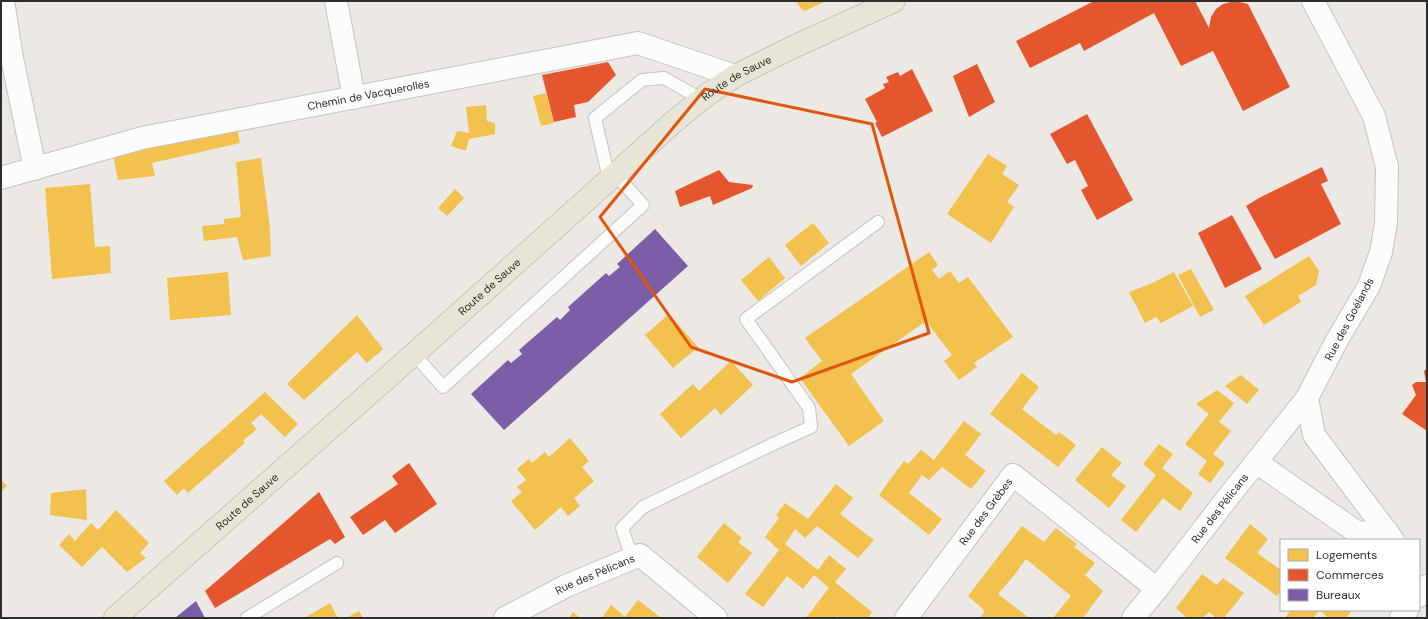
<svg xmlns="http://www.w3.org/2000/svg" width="1428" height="619" font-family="'DM Sans',sans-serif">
	<rect width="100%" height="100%" fill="#ece8e4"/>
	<!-- homes -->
	<g fill="#f2c14e">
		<path d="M 796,1 L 826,1 L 805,11 L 802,10 Z"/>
		<path d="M 546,93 L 554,123 L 541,126 L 533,96 Z"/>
		<path d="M 486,105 L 487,121 L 495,123 L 495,134 L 469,139 L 466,151 L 451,146 L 457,131 L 469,133 L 466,107 Z"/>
		<path d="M 236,124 L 240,143 L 152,163 L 155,176 L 118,180 L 113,154 Z"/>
		<path d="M 988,154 L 1007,166 L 1002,174 L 1019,185 L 1007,202 L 1014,207 L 991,243 L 947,214 Z"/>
		<path d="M 261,158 L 270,228 L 271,256 L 243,260 L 237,237 L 204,241 L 202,226 L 224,224 L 224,219 L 241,217 L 236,162 Z"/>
		<path d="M 90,184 L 95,247 L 110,246 L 111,273 L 52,279 L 45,188 Z"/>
		<path d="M 455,189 L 464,198 L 447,216 L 438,208 Z"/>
		<path d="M 813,223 L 829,243 L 801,266 L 785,245 Z"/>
		<path d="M 929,252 L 938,265 L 932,270 L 939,279 L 950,271 L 959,283 L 968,277 L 1013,337 L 974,363 L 977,367 L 959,380 L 944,361 L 952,355 L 926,321 L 851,374 L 884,421 L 849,446 L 800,378 L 822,361 L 805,338 Z"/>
		<path d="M 1309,256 L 1319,271 L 1316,285 L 1298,296 L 1301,302 L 1264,325 L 1245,296 Z"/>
		<path d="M 769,257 L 785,278 L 758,301 L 741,280 Z"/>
		<path d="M 1191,269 L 1214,310 L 1200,317 L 1178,275 Z"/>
		<path d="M 228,272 L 231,315 L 170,320 L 167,278 Z"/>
		<path d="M 1174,272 L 1193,306 L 1161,323 L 1156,317 L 1145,323 L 1129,292 L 1150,284 Z"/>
		<path d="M 669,314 L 698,347 L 673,368 L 645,335 Z"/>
		<path d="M 357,315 L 383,349 L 367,363 L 357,352 L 304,400 L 287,384 Z"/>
		<path d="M 731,361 L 753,385 L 721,415 L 715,408 L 681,438 L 660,414 L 693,384 L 699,391 Z"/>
		<path d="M 1022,373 L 1039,387 L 1022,409 L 1056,435 L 1059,432 L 1076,445 L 1058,467 L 990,414 Z"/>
		<path d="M 1241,375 L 1259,390 L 1247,404 L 1225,386 Z"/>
		<path d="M 1217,390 L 1234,403 L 1219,422 L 1231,431 L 1213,454 L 1225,463 L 1210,483 L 1198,474 L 1207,461 L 1185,444 L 1209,414 L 1196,404 Z"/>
		<path d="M 265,392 L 298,424 L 285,437 L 261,414 L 251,423 L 257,429 L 243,441 L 245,443 L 188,493 L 184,488 L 177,495 L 164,481 Z"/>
		<path d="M 964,421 L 981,434 L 965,455 L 986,471 L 971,489 L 942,467 L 929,480 L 922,475 L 909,493 L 942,519 L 929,535 L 879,495 L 904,461 L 908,464 L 921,450 L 934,460 Z"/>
		<path d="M 570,438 L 589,461 L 582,467 L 594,481 L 574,498 L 580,506 L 568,516 L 561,507 L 535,530 L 511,501 L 522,492 L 517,487 L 526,480 L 517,469 L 529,459 L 532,463 L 545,452 L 549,457 Z"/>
		<path d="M 1159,444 L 1173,454 L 1162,468 L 1193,493 L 1180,511 L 1163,498 L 1136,532 L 1121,520 L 1156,475 L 1143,464 Z"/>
		<path d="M 1102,447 L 1122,463 L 1111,475 L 1126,486 L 1109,508 L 1075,480 Z"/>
		<path d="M 1,480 L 7,486 L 1,492 Z"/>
		<path d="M 836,484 L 853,498 L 840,514 L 874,540 L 858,558 L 817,526 L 805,538 L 795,529 L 785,544 L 818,570 L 829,555 L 846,569 L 835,582 L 872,612 L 868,618 L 840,618 L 837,616 L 835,618 L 806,618 L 829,588 L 814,575 L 803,589 L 787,576 L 763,607 L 745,594 L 779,550 L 765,537 L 779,518 L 776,515 L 785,503 L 808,519 Z"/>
		<path d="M 86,489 L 87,520 L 50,515 L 51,493 Z"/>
		<path d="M 116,510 L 149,543 L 140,553 L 146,558 L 127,572 L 102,547 L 82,567 L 59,545 L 69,534 L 75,541 L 91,523 L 98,530 Z"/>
		<path d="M 724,523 L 742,538 L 738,542 L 752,553 L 728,583 L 697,557 Z"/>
		<path d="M 1250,524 L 1268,539 L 1257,553 L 1281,570 L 1281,590 L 1277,596 L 1225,558 Z"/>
		<path d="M 1022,526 L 1044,542 L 1056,528 L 1077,544 L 1074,547 L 1095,563 L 1085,575 L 1103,591 L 1083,618 L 1053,618 L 1071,596 L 1026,559 L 1016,573 L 998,594 L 1029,618 L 980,618 L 985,611 L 968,596 Z"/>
		<path d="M 1202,574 L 1217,585 L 1223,578 L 1244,593 L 1224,618 L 1216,618 L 1209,612 L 1202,618 L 1187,618 L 1176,608 Z"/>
		<path d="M 638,600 L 661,618 L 602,618 L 611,605 L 625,617 Z"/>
		<path d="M 330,603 L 338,618 L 307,618 L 306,617 Z"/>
		<path d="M 1291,610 L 1352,610 L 1346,618 L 1329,618 L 1319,610 L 1313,618 L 1285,618 Z"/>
		<path d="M 359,611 L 363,618 L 346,618 Z"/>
		<path d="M 573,612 L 580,618 L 569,618 Z"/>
	</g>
	<!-- shops -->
	<g fill="#e4572e">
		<path d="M 1094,1 L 1195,1 L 1209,28 L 1211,17 L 1216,9 L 1223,4 L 1231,2 L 1240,2 L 1248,4 L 1290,87 L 1243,111 L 1213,51 L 1181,66 L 1154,13 L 1084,51 L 1080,43 L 1030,68 L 1016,41 Z"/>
		<path d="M 608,62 L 616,75 L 588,102 L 574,105 L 576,117 L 554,122 L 542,75 Z"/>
		<path d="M 977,64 L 995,102 L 969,117 L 953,76 Z"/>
		<path d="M 912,69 L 933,111 L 882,137 L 875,123 L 877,122 L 865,99 L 885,88 L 883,84 L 889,82 L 886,77 L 898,72 L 900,76 Z"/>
		<path d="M 1087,114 L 1133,200 L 1097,220 L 1081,190 L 1088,186 L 1075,160 L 1067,164 L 1050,134 Z"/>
		<path d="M 1322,167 L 1328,181 L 1321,184 L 1341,224 L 1275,259 L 1246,206 L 1259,198 Z"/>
		<path d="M 719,170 L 729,182 L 753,185 L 752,188 L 713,205 L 710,196 L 680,207 L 675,191 Z"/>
		<path d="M 1232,215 L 1262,269 L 1225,288 L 1198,233 Z"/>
		<path d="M 1427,368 L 1427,431 L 1402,414 L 1416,395 L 1412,385 L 1416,382 L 1426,382 L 1424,371 Z"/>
		<path d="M 409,463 L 437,504 L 395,533 L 385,520 L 363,535 L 350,517 L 398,484 L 392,476 Z"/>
		<path d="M 319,492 L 345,537 L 335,544 L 330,539 L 215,608 L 205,591 Z"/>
	</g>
	<!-- offices -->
	<g fill="#7b5ea7">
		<path d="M 655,229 L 688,266 L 504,430 L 471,394 L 508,360 L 511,363 L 522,354 L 519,350 L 557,317 L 560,320 L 570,310 L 568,307 L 606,273 L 609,276 L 620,267 L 617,264 Z"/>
		<path d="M 196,601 L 205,618 L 175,618 Z"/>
	</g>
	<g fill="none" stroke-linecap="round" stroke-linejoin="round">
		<defs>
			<g id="service">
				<path d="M 609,179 L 595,118 L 642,80 L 664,78 L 701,99"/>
				<path d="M 414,354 L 443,387 L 643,205 L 615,174"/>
				<path d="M 632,558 L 622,528 L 643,507 L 773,444 L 811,427 L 809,408 L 746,319 L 878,222"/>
				<path d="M 247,618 L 337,563"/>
			</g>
			<g id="minor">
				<path d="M 3,1 L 12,58 L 35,169"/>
				<path d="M 336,1 L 354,98"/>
				<path d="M 1313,1 L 1374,116 L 1387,167 L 1386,223 L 1381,252 L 1369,286 L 1337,340 L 1307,398 L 1314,435 L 1393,540"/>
				<path id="s1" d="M 1,178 L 142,138 L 638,43 L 735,76"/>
				<path d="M 1256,462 L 1358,533 L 1387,531"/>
				<path d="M 1419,596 L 1427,586"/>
				<path id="s2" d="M 505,618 L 566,586 L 640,555 L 716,618"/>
				<path id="s3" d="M 906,618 L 1013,475 L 1157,589"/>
				<path id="s4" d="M 1133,618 L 1157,589 L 1229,496 L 1307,398"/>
				<path d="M 1401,618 L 1407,610"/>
			</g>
			<g id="primary">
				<path id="s5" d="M 115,618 L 414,354 L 677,119 L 708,94 L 735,76 L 791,48 L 894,1"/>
			</g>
		</defs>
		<!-- service casing -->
		<use href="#service" stroke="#c5c4c5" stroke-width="14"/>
		<!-- minor casing -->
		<use href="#minor" stroke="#c5c4c5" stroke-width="24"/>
		<!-- primary casing -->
		<use href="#primary" stroke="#c6c5c4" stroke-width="24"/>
		<!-- service -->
		<use href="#service" stroke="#fcfcfb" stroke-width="12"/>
		<!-- minor -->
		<use href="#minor" stroke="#fcfcfb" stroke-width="22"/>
		<!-- primary -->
		<use href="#primary" stroke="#e8e4d6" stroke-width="22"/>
	</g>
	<!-- marked area -->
	<path fill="none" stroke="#df570e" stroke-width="3" stroke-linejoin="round" d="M 705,89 L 872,124 L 929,333 L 792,382 L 691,347 L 600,217 Z"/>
	<g text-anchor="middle" stroke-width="4" stroke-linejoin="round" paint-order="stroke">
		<!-- street labels -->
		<g font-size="11" fill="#2e2e2e" stroke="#fff">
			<text dy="4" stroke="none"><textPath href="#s5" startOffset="824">Route de Sauve</textPath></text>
			<text dy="4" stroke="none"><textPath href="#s1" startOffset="377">Chemin de Vacquerolles</textPath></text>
			<text dy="4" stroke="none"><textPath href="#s5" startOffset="500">Route de Sauve</textPath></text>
			<text transform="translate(1349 319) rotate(-62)" y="4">Rue des Goélands</text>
			<text dy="4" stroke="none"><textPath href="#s5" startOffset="176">Route de Sauve</textPath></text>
			<text dy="4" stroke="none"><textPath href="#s4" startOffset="140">Rue des Pélicans</textPath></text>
			<text dy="4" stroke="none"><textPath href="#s3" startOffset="133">Rue des Grèbes</textPath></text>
			<text dy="4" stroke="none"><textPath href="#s2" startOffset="100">Rue des Pélicans</textPath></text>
		</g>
	</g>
	<!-- border -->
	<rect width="1428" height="619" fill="none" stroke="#2e2e2e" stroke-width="4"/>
	<!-- legend -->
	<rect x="1280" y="539" width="140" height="72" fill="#ffffff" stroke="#ababab"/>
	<rect x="1288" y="549" width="20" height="12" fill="#f2c14e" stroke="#ababab"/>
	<text x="1316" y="559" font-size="12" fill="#2e2e2e">Logements</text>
	<rect x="1288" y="569" width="20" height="12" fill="#e4572e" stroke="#ababab"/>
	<text x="1316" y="579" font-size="12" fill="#2e2e2e">Commerces</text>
	<rect x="1288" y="589" width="20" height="12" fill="#7b5ea7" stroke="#ababab"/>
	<text x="1316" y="599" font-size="12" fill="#2e2e2e">Bureaux</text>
</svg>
